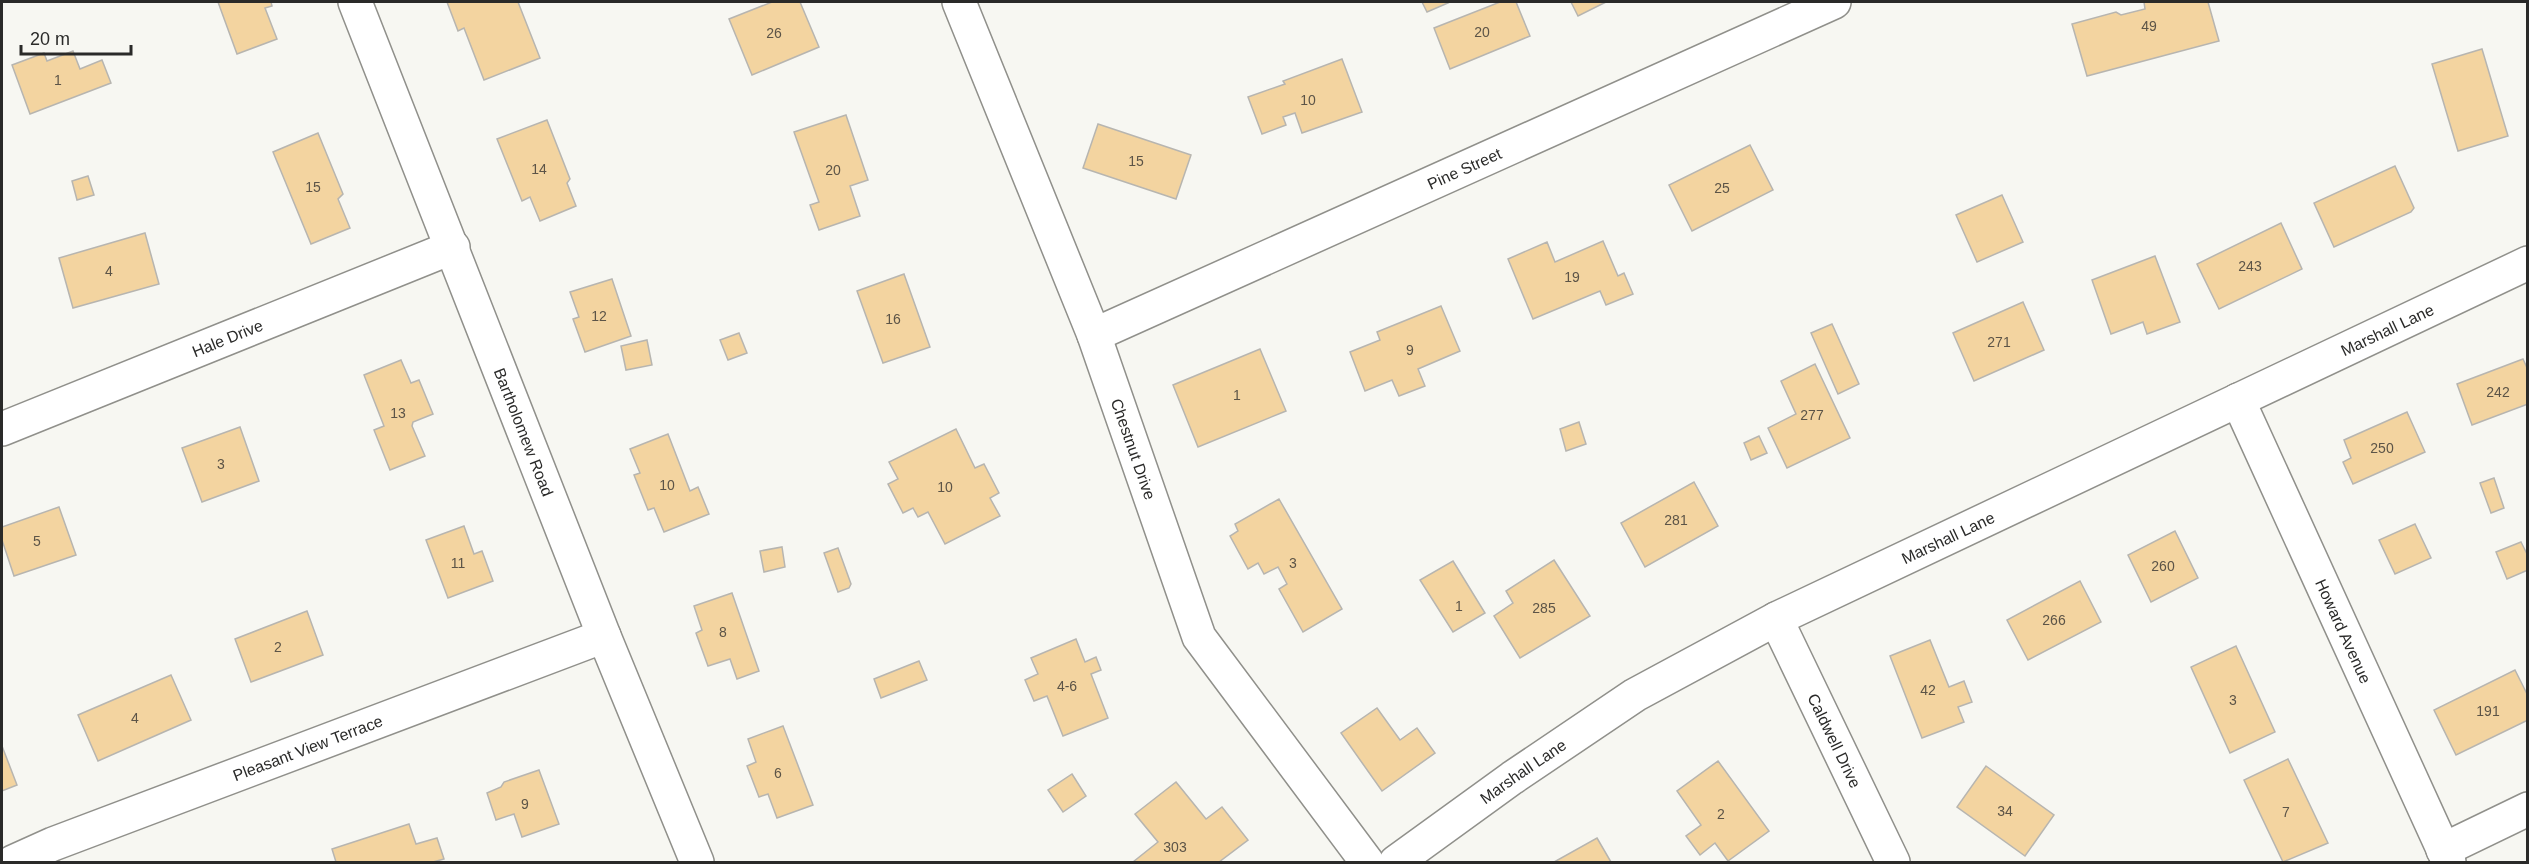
<svg xmlns="http://www.w3.org/2000/svg" width="2529" height="864" font-family="Helvetica,sans-serif">
	<rect width="100%" height="100%" fill="#f7f7f2"/>
	<!-- building -->
	<g fill="#f3d4a0" stroke="#b7b5b0" stroke-width="1.5">
		<path d="M 218,2 L 271,2 L 272,6 L 265,8 L 277,39 L 237,54 Z"/>
		<path d="M 447,2 L 518,2 L 540,58 L 484,80 L 464,28 L 458,31 Z"/>
		<path d="M 772,2 L 800,2 L 819,47 L 752,75 L 729,19 Z"/>
		<path d="M 1422,2 L 1447,2 L 1448,3 L 1427,12 Z"/>
		<path d="M 1500,2 L 1516,2 L 1530,36 L 1450,69 L 1434,28 Z"/>
		<path d="M 1571,2 L 1606,2 L 1578,16 Z"/>
		<path d="M 2144,2 L 2208,2 L 2219,41 L 2087,76 L 2072,24 L 2116,12 L 2121,15 L 2145,9 Z"/>
		<path d="M 2482,49 L 2508,136 L 2458,151 L 2432,64 Z"/>
		<path d="M 73,51 L 80,69 L 102,60 L 111,83 L 30,114 L 12,65 L 44,53 L 47,61 Z"/>
		<path d="M 1342,59 L 1362,112 L 1302,133 L 1295,113 L 1283,117 L 1286,125 L 1262,134 L 1248,97 L 1285,84 L 1283,81 Z"/>
		<path d="M 846,115 L 868,180 L 850,186 L 860,216 L 819,230 L 810,205 L 819,202 L 794,132 Z"/>
		<path d="M 547,120 L 570,179 L 567,183 L 576,206 L 540,221 L 530,197 L 522,201 L 497,139 Z"/>
		<path d="M 1098,124 L 1191,155 L 1176,199 L 1083,168 Z"/>
		<path d="M 318,133 L 343,194 L 338,199 L 350,228 L 311,244 L 273,152 Z"/>
		<path d="M 1750,145 L 1773,190 L 1692,231 L 1669,185 Z"/>
		<path d="M 2395,166 L 2414,208 L 2411,212 L 2334,247 L 2314,203 Z"/>
		<path d="M 88,176 L 94,195 L 77,200 L 72,181 Z"/>
		<path d="M 2002,195 L 2023,242 L 1977,262 L 1956,215 Z"/>
		<path d="M 2281,223 L 2302,269 L 2219,309 L 2197,264 Z"/>
		<path d="M 145,233 L 159,284 L 73,308 L 59,258 Z"/>
		<path d="M 1603,241 L 1618,276 L 1624,273 L 1633,294 L 1606,305 L 1600,291 L 1533,319 L 1508,259 L 1547,242 L 1555,262 Z"/>
		<path d="M 2155,256 L 2180,322 L 2147,334 L 2143,322 L 2111,334 L 2092,280 Z"/>
		<path d="M 904,274 L 930,347 L 883,363 L 857,291 Z"/>
		<path d="M 612,279 L 631,336 L 585,352 L 573,319 L 579,317 L 570,292 Z"/>
		<path d="M 2023,302 L 2044,350 L 1974,381 L 1953,333 Z"/>
		<path d="M 1441,306 L 1460,351 L 1418,369 L 1425,386 L 1399,396 L 1392,380 L 1365,391 L 1350,352 L 1380,340 L 1377,332 Z"/>
		<path d="M 1832,324 L 1859,384 L 1838,394 L 1811,333 Z"/>
		<path d="M 739,333 L 747,353 L 728,360 L 720,340 Z"/>
		<path d="M 647,340 L 652,365 L 626,370 L 621,346 Z"/>
		<path d="M 1260,349 L 1286,411 L 1198,447 L 1173,385 Z"/>
		<path d="M 2523,359 L 2528,370 L 2528,404 L 2472,425 L 2457,384 Z"/>
		<path d="M 401,360 L 411,383 L 419,380 L 433,414 L 413,422 L 412,426 L 425,456 L 390,470 L 374,430 L 384,426 L 364,375 Z"/>
		<path d="M 1815,364 L 1850,438 L 1787,468 L 1768,428 L 1796,414 L 1781,381 Z"/>
		<path d="M 2407,412 L 2425,452 L 2353,484 L 2343,462 L 2351,458 L 2344,440 Z"/>
		<path d="M 1579,422 L 1586,444 L 1566,451 L 1560,429 Z"/>
		<path d="M 240,427 L 259,481 L 202,502 L 182,448 Z"/>
		<path d="M 956,429 L 975,468 L 984,464 L 999,493 L 990,498 L 1000,516 L 945,544 L 928,512 L 918,517 L 913,508 L 903,513 L 888,484 L 898,479 L 889,462 Z"/>
		<path d="M 668,434 L 690,491 L 698,487 L 709,514 L 664,532 L 654,508 L 648,510 L 634,475 L 640,473 L 630,449 Z"/>
		<path d="M 1759,436 L 1767,453 L 1751,460 L 1744,443 Z"/>
		<path d="M 2494,478 L 2504,508 L 2491,513 L 2480,483 Z"/>
		<path d="M 1694,482 L 1718,526 L 1645,567 L 1621,523 Z"/>
		<path d="M 1279,499 L 1342,609 L 1303,632 L 1279,589 L 1287,584 L 1278,567 L 1264,574 L 1258,563 L 1248,569 L 1230,536 L 1238,531 L 1235,524 Z"/>
		<path d="M 59,507 L 76,555 L 14,576 L 2,540 L 2,527 Z"/>
		<path d="M 2415,524 L 2431,558 L 2395,574 L 2379,540 Z"/>
		<path d="M 464,526 L 474,554 L 482,551 L 493,581 L 448,598 L 426,540 Z"/>
		<path d="M 2175,531 L 2198,578 L 2151,602 L 2128,555 Z"/>
		<path d="M 2521,542 L 2528,556 L 2528,570 L 2507,579 L 2496,552 Z"/>
		<path d="M 782,547 L 785,567 L 764,572 L 760,551 Z"/>
		<path d="M 838,548 L 851,584 L 849,588 L 838,592 L 824,553 Z"/>
		<path d="M 1554,560 L 1590,616 L 1520,658 L 1494,616 L 1513,603 L 1506,591 Z"/>
		<path d="M 1453,561 L 1485,613 L 1453,632 L 1420,580 Z"/>
		<path d="M 2080,581 L 2101,622 L 2028,660 L 2007,620 Z"/>
		<path d="M 732,593 L 759,671 L 737,679 L 730,659 L 708,666 L 696,633 L 702,630 L 694,606 Z"/>
		<path d="M 307,611 L 323,655 L 251,682 L 235,639 Z"/>
		<path d="M 1076,639 L 1085,662 L 1096,657 L 1101,670 L 1091,674 L 1108,718 L 1063,736 L 1047,696 L 1034,701 L 1025,680 L 1038,674 L 1031,658 Z"/>
		<path d="M 1930,640 L 1949,687 L 1964,681 L 1972,702 L 1958,707 L 1964,722 L 1922,738 L 1890,656 Z"/>
		<path d="M 2236,646 L 2275,732 L 2230,753 L 2191,667 Z"/>
		<path d="M 919,661 L 927,680 L 881,698 L 874,679 Z"/>
		<path d="M 2515,670 L 2528,696 L 2528,720 L 2456,755 L 2434,710 Z"/>
		<path d="M 171,675 L 191,720 L 98,761 L 78,715 Z"/>
		<path d="M 1377,708 L 1400,740 L 1417,728 L 1435,753 L 1382,791 L 1341,733 Z"/>
		<path d="M 783,726 L 813,805 L 777,818 L 768,794 L 759,797 L 747,766 L 756,762 L 748,739 Z"/>
		<path d="M 2,746 L 17,785 L 2,791 Z"/>
		<path d="M 2288,759 L 2328,843 L 2283,862 L 2244,780 Z"/>
		<path d="M 1718,761 L 1769,831 L 1728,861 L 1715,843 L 1700,855 L 1686,836 L 1701,825 L 1677,791 Z"/>
		<path d="M 1986,766 L 2054,815 L 2025,856 L 1957,807 Z"/>
		<path d="M 539,770 L 559,824 L 522,837 L 514,814 L 496,820 L 487,793 L 501,787 L 504,782 Z"/>
		<path d="M 1072,774 L 1086,796 L 1063,812 L 1048,790 Z"/>
		<path d="M 1176,782 L 1206,819 L 1222,807 L 1248,840 L 1219,862 L 1133,862 L 1158,842 L 1135,814 Z"/>
		<path d="M 409,824 L 416,844 L 437,838 L 444,859 L 433,862 L 336,862 L 332,849 Z"/>
		<path d="M 1597,838 L 1611,862 L 1554,862 Z"/>
	</g>
	<g fill="none" stroke-linecap="round" stroke-linejoin="round">
		<defs>
			<g id="minor">
				<path id="s1" d="M 355,2 L 604,636 L 697,862"/>
				<path id="s2" d="M 959,2 L 1094,335 L 1199,637 L 1367,862"/>
				<path id="s3" d="M 1094,335 L 1834,2"/>
				<path id="s4" d="M 2238,400 L 2449,862"/>
				<path id="s5" d="M 2,429 L 453,247"/>
				<path id="s6" d="M 1776,619 L 1893,862"/>
				<path d="M 2443,850 L 2528,809"/>
				<path id="s7" d="M 13,862 L 53,844 L 604,636"/>
			</g>
			<g id="tertiary">
				<path id="s8" d="M 1396,862 L 1512,778 L 1635,695 L 1776,619 L 2528,263"/>
			</g>
		</defs>
		<!-- minor casing -->
		<use href="#minor" stroke="#90908b" stroke-width="36"/>
		<!-- tertiary casing -->
		<use href="#tertiary" stroke="#90908b" stroke-width="36"/>
		<!-- minor -->
		<use href="#minor" stroke="#fff" stroke-width="33"/>
		<!-- tertiary -->
		<use href="#tertiary" stroke="#fff" stroke-width="33"/>
	</g>
	<g text-anchor="middle" stroke-width="4.5" stroke-linejoin="round" paint-order="stroke">
		<!-- number labels -->
		<g font-size="14" fill="#5c5447">
			<text x="2149" y="31">49</text>
			<text x="1482" y="37">20</text>
			<text x="774" y="38">26</text>
			<text x="58" y="85">1</text>
			<text x="1308" y="105">10</text>
			<text x="1136" y="166">15</text>
			<text x="539" y="174">14</text>
			<text x="833" y="175">20</text>
			<text x="313" y="192">15</text>
			<text x="1722" y="193">25</text>
			<text x="2250" y="271">243</text>
			<text x="109" y="276">4</text>
			<text x="1572" y="282">19</text>
			<text x="599" y="321">12</text>
			<text x="893" y="324">16</text>
			<text x="1999" y="347">271</text>
			<text x="1410" y="355">9</text>
			<text x="2498" y="397">242</text>
			<text x="1237" y="400">1</text>
			<text x="398" y="418">13</text>
			<text x="1812" y="420">277</text>
			<text x="2382" y="453">250</text>
			<text x="221" y="469">3</text>
			<text x="667" y="490">10</text>
			<text x="945" y="492">10</text>
			<text x="1676" y="525">281</text>
			<text x="37" y="546">5</text>
			<text x="458" y="568">11</text>
			<text x="1293" y="568">3</text>
			<text x="2163" y="571">260</text>
			<text x="1459" y="611">1</text>
			<text x="1544" y="613">285</text>
			<text x="2054" y="625">266</text>
			<text x="723" y="637">8</text>
			<text x="278" y="652">2</text>
			<text x="1067" y="691">4-6</text>
			<text x="1928" y="695">42</text>
			<text x="2233" y="705">3</text>
			<text x="2488" y="716">191</text>
			<text x="135" y="723">4</text>
			<text x="778" y="778">6</text>
			<text x="525" y="809">9</text>
			<text x="2005" y="816">34</text>
			<text x="2286" y="817">7</text>
			<text x="1721" y="819">2</text>
			<text x="1175" y="852">303</text>
		</g>
		<!-- street labels -->
		<g font-size="16" fill="#2a2a29" stroke="#f7f7f2">
			<text dy="6" stroke="none"><textPath href="#s3" startOffset="406">Pine Street</textPath></text>
			<text dy="6" stroke="none"><textPath href="#s8" startOffset="1128">Marshall Lane</textPath></text>
			<text dy="6" stroke="none"><textPath href="#s5" startOffset="243">Hale Drive</textPath></text>
			<text dy="6" stroke="none"><textPath href="#s1" startOffset="462">Bartholomew Road</textPath></text>
			<text dy="6" stroke="none"><textPath href="#s2" startOffset="480">Chestnut Drive</textPath></text>
			<text dy="6" stroke="none"><textPath href="#s8" startOffset="642">Marshall Lane</textPath></text>
			<text dy="6" stroke="none"><textPath href="#s4" startOffset="254">Howard Avenue</textPath></text>
			<text dy="6" stroke="none"><textPath href="#s6" startOffset="135">Caldwell Drive</textPath></text>
			<text dy="6" stroke="none"><textPath href="#s7" startOffset="316">Pleasant View Terrace</textPath></text>
			<text dy="6" stroke="none"><textPath href="#s8" startOffset="156">Marshall Lane</textPath></text>
		</g>
	</g>
	<!-- border -->
	<rect width="2529" height="864" fill="none" stroke="#2a2a29" stroke-width="6"/>
	<!-- scale -->
	<path d="M21 45v9h110v-9" fill="none" stroke="#2a2a29" stroke-width="3"/>
	<text x="30" y="45" font-size="18" fill="#2a2a29" stroke="#f7f7f2" stroke-width="4.5" paint-order="stroke">20 m</text>
</svg>
